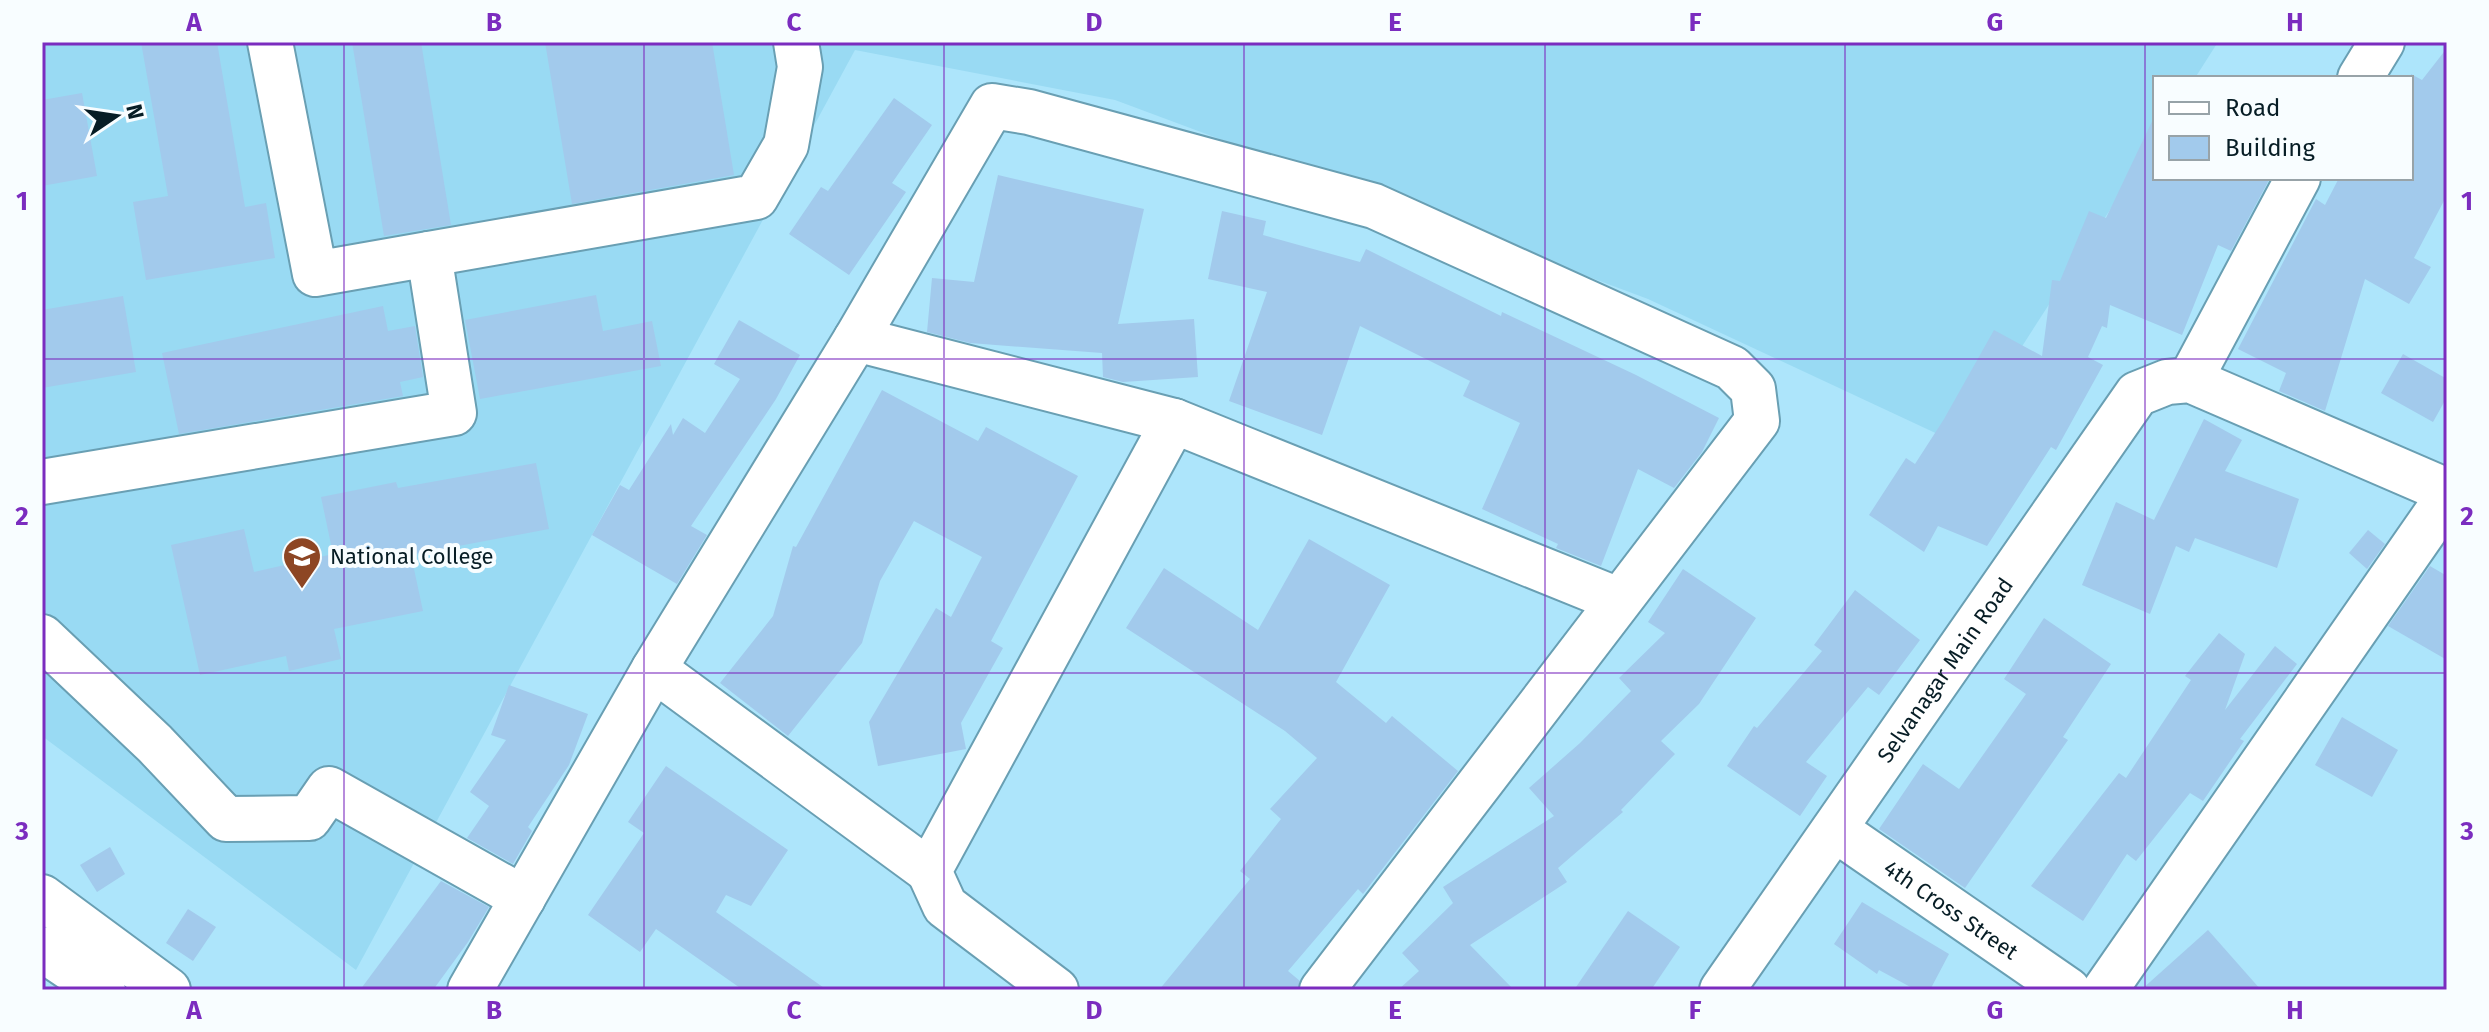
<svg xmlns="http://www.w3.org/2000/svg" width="2489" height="1032" font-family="'Fira Sans',sans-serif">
	<rect width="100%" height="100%" fill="#ade5fb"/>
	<!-- built -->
	<path fill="#99daf3" d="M 42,42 L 2218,42 L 2195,78 L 2155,78 L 2155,140 L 1959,444 L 1648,299 L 1115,100 L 855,50 L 356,970 L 42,736 Z"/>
	<!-- building -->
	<g fill="#a2caec">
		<path d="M 141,42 L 217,42 L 245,207 L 266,203 L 275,258 L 146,280 L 133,202 L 168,196 Z"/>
		<path d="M 352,42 L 421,42 L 451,225 L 384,236 Z"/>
		<path d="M 545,42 L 712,42 L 734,175 L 572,204 Z"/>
		<path d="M 2447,48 L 2447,195 L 2414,258 L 2431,267 L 2409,304 L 2365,279 L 2325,411 L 2279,391 L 2286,373 L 2238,349 L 2316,199 L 2325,205 L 2339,178 L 2411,178 L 2411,74 L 2422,80 Z"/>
		<path d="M 82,93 L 97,176 L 42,186 L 42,100 Z"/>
		<path d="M 894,98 L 932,125 L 892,183 L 906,192 L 849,275 L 789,234 L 821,187 L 828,191 Z"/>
		<path d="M 2155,115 L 2155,178 L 2269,180 L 2231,251 L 2218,245 L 2182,335 L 2110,305 L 2107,328 L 2102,326 L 2088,357 L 2103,365 L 2056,450 L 2051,447 L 1987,546 L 1938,526 L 1924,552 L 1869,515 L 1906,458 L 1915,464 L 1944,419 L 1994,330 L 2042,356 L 2052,280 L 2060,281 L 2089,211 L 2106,218 Z"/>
		<path d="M 998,175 L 1144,209 L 1118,324 L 1194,319 L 1198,377 L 1123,382 L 1103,377 L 1102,353 L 970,343 L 927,332 L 932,278 L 974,282 Z"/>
		<path d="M 1222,211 L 1266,221 L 1263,235 L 1360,262 L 1366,249 L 1501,316 L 1502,312 L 1636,375 L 1719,418 L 1702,452 L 1674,488 L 1638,469 L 1601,566 L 1556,548 L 1558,544 L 1482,509 L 1520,423 L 1463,396 L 1470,381 L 1360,326 L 1322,435 L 1229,401 L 1267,292 L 1208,279 Z"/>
		<path d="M 596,295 L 603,331 L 652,321 L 661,366 L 480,399 L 465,320 Z"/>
		<path d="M 123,296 L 136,372 L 42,388 L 42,310 Z"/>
		<path d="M 383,306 L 388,331 L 415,326 L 423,377 L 400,382 L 403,396 L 179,434 L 162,353 Z"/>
		<path d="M 739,320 L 800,355 L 776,399 L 691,526 L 707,535 L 677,584 L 592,535 L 620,485 L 629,490 L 671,424 L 673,435 L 683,418 L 705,433 L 740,379 L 714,364 Z"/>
		<path d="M 2403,354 L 2447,379 L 2447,397 L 2433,422 L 2381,393 Z"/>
		<path d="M 882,390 L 978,441 L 986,427 L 1078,476 L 991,641 L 1003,648 L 961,723 L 966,749 L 878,766 L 869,722 L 936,608 L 951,617 L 982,557 L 914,521 L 880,581 L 862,643 L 788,736 L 720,683 L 773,616 L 793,546 L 796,547 Z"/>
		<path d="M 2204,419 L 2242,440 L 2225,471 L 2299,499 L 2277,568 L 2195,538 L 2189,552 L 2176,546 L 2150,614 L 2082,585 L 2116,502 L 2154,520 Z"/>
		<path d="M 536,463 L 549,529 L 411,555 L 423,611 L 334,629 L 341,659 L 289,671 L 286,656 L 200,675 L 171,545 L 244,529 L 254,572 L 333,554 L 321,497 L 396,482 L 398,488 Z"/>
		<path d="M 2368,530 L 2385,544 L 2367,569 L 2349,553 Z"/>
		<path d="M 1309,539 L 1390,585 L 1336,682 L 1386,723 L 1392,716 L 1458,771 L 1363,894 L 1358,889 L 1288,971 L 1300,981 L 1298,990 L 1159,990 L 1250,879 L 1240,871 L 1281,819 L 1270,809 L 1317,758 L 1285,731 L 1126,628 L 1164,568 L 1258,630 Z"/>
		<path d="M 2430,566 L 2447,576 L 2447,660 L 2388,626 Z"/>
		<path d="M 1683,569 L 1756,618 L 1699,704 L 1661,741 L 1675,754 L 1621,810 L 1623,812 L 1558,868 L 1567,882 L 1470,945 L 1514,990 L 1398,990 L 1419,971 L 1402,953 L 1453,903 L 1443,887 L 1554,816 L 1529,788 L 1580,743 L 1631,691 L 1619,678 L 1665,633 L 1648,622 Z"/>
		<path d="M 1855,590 L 1920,640 L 1879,695 L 1868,687 L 1806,762 L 1827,776 L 1800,816 L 1727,766 L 1754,726 L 1757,728 L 1822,651 L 1814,645 Z"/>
		<path d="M 2044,618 L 2111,664 L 2063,737 L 2068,740 L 1965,888 L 1879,829 L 1923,764 L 1959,789 L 2026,694 L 2004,679 Z"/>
		<path d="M 2219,633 L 2245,654 L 2225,710 L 2275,646 L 2297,664 L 2240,739 L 2244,741 L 2203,801 L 2190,793 L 2136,861 L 2127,854 L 2083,921 L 2031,886 L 2119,773 L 2126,778 L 2191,680 L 2185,676 Z"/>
		<path d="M 509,685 L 588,714 L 569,765 L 528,827 L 532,831 L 513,864 L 467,838 L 489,806 L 470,792 L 506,740 L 491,735 Z"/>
		<path d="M 2342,717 L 2398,750 L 2372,797 L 2315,765 Z"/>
		<path d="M 666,766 L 788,850 L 751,906 L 726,895 L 716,912 L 827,990 L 743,990 L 656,929 L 640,952 L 588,915 L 644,833 L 628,822 Z"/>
		<path d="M 110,847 L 125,874 L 97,892 L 80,865 Z"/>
		<path d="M 441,881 L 489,907 L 468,942 L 433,990 L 360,990 Z"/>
		<path d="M 1862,902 L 1949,954 L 1930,990 L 1916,990 L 1879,970 L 1877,974 L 1834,944 Z"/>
		<path d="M 188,909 L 216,927 L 193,961 L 166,943 Z"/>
		<path d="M 1628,911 L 1680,947 L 1651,990 L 1574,990 Z"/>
		<path d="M 2208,930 L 2261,990 L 2141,990 Z"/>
	</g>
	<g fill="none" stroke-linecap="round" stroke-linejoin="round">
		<defs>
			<g id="minor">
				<path d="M 2360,78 L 2382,42"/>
				<path d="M 429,254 L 756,197 L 786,145 L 800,67 L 796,42"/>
				<path d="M 2190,380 L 2298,178"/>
				<path d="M 1174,421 L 1618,600"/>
				<path d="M 42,482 L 454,413 L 429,254 L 315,274 L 270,42"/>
				<path d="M 42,637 L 155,744 L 226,819 L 309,818 L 329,789 L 523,898"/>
				<path d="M 654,669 L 929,871"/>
				<path id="s1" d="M 1836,830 L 2068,990"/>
				<path d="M 470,990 L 654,669 L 856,339"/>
				<path d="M 1056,990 L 945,906 L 929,871 L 1174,421 L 856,339 L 992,106 L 1029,112 L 1374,206 L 1732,368 L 1753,389 L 1757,421 L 1322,990"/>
				<path id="s2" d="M 1722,990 L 2137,394 L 2167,382 L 2190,380 L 2447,491"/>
				<path d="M 2105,990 L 2447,498"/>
			</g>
			<g id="highway">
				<path d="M 42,897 L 168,990"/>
				<path d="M 42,949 L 103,990"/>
			</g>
		</defs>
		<!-- minor casing -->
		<use href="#minor" stroke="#699fb3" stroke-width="48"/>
		<!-- highway casing -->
		<use href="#highway" stroke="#699fb3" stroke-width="48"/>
		<!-- minor -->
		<use href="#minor" stroke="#fff" stroke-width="44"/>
		<!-- highway -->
		<use href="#highway" stroke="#fff" stroke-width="44"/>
	</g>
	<!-- grid -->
	<path fill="none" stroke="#7b2cbf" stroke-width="2" stroke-opacity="0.55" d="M 344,42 L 344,990M 644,42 L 644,990M 944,42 L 944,990M 1244,42 L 1244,990M 1545,42 L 1545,990M 1845,42 L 1845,990M 2145,42 L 2145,990M 42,359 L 2447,359M 42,673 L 2447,673"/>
	<!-- icons -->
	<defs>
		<symbol id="university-pin" viewBox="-11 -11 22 30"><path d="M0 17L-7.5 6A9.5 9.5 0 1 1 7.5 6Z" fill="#8d4624" stroke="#f8fdff"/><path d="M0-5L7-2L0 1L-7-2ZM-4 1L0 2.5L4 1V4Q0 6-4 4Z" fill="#fff"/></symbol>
	</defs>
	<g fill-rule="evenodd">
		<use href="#university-pin" x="280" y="534" width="44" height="60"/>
	</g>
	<g text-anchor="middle" stroke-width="8" stroke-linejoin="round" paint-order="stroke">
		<!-- poi labels -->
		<g font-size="22" fill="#071d25" stroke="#f8fdff" text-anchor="start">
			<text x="330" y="564">National College</text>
		</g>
		<!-- street labels -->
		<g font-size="22" fill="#071d25" stroke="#f8fdff">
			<text dy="8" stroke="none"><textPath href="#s2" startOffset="390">Selvanagar Main Road</textPath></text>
			<text dy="8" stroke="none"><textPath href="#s1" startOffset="140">4th Cross Street</textPath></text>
		</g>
	</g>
	<!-- border -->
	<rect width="2489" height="1032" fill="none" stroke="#f8fdff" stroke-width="88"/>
	<!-- legend -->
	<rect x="2153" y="76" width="260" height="104" fill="#f8fdff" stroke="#98a3a8" stroke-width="2"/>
	<rect x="2169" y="102" width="40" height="12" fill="#ffffff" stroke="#98a3a8" stroke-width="2"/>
	<text x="2225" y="116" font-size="24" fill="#071d25">Road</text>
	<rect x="2169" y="136" width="40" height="24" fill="#a2caec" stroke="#98a3a8" stroke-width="2"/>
	<text x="2225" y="156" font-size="24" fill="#071d25">Building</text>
	<!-- north arrow -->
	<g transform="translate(116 116) rotate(77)" stroke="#f8fdff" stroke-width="6" paint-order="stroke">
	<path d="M0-6L14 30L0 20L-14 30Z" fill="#071d25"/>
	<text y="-12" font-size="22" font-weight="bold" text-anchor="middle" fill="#071d25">N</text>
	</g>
	<rect x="44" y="44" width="2401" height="944" fill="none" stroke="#7b2cbf" stroke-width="3"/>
	<g font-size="26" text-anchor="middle" font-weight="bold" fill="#7b2cbf">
		<text x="194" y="31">A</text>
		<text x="494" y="31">B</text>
		<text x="794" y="31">C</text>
		<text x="1094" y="31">D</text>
		<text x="1395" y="31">E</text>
		<text x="1695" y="31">F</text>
		<text x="1995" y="31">G</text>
		<text x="2295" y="31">H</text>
		<text x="22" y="210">1</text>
		<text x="2467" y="210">1</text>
		<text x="22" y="525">2</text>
		<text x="2467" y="525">2</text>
		<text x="22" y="840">3</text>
		<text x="2467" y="840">3</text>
		<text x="194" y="1019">A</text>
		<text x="494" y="1019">B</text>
		<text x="794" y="1019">C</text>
		<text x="1094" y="1019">D</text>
		<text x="1395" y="1019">E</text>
		<text x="1695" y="1019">F</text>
		<text x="1995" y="1019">G</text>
		<text x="2295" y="1019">H</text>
	</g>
</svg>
